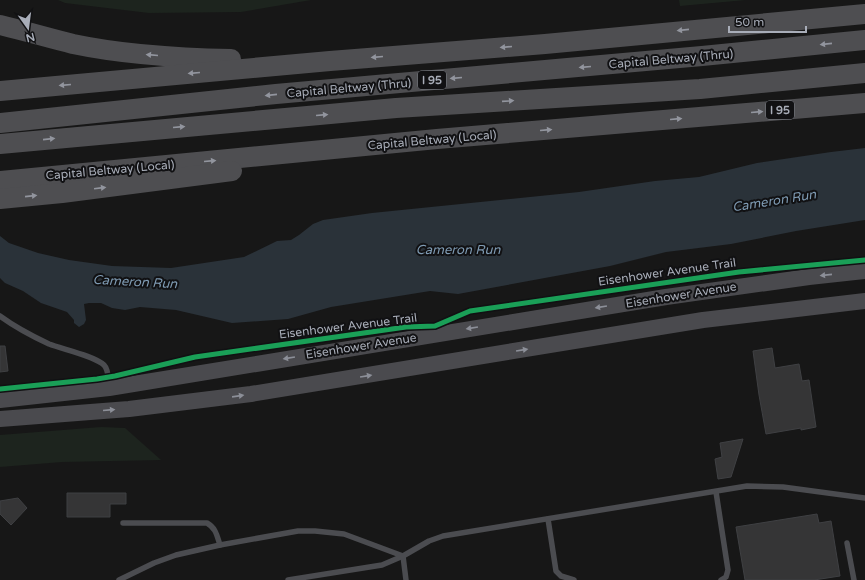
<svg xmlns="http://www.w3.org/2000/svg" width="865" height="580" font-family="'Varela Round',sans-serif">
	<rect width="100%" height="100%" fill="#171717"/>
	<!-- green -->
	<g fill="#1d241e">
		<path d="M 58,0 L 311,0 L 241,12 L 149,13 L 65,3 Z"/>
		<path d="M 679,0 L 746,0 L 680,6 Z"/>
		<path d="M 101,427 L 125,428 L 161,460 L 62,462 L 0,467 L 0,435 Z"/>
	</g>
	<!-- water -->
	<path fill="#2a3239" d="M 865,148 L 865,220 L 796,231 L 731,244 L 666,252 L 610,266 L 458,294 L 430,291 L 331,307 L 288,319 L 232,323 L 176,310 L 140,307 L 125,310 L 112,308 L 101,303 L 89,303 L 84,304 L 86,320 L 84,324 L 79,327 L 74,323 L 74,320 L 67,312 L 41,303 L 23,291 L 5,283 L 0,278 L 0,236 L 9,243 L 38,253 L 69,260 L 112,266 L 171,268 L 244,257 L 277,241 L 291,240 L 299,235 L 313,224 L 323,220 L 372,213 L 579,192 L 655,181 L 699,177 L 757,163 L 831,152 Z"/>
	<!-- building -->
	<g fill="#353536" stroke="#3f4043">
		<path d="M 0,346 L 5,346 L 8,371 L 0,372 Z"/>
		<path d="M 772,348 L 775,368 L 799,364 L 802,381 L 809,380 L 816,427 L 801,430 L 801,428 L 766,434 L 759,395 L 753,351 Z"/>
		<path d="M 743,439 L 731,477 L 718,479 L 715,459 L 722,457 L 720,443 Z"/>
		<path d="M 67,493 L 126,493 L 126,504 L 110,504 L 110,517 L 67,517 Z"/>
		<path d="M 18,498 L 27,508 L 11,525 L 0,514 L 0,501 Z"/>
		<path d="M 817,514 L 819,523 L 831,521 L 840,576 L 814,580 L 745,580 L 736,527 Z"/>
	</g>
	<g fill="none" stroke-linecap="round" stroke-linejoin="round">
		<!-- lane -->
		<g stroke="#4b4c50" stroke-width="5.5">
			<path d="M 0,316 C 15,327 32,336 49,344 C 62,349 95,356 104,365 C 109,370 108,380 109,386"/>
			<path d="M 716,492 L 728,570 L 726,577 L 721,580"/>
			<path d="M 548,519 L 556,571 L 561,576 L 574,580"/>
			<path d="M 123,523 L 207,523 C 216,528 217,536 220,545"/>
			<path d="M 847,543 L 854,580"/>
			<path d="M 119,580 L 154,563 L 176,555 L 220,545 L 298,531 L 315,531 L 344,534 L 403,556 L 406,580"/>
			<path d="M 288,580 L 382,565 L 403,556 L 429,541 L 443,536 L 747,486 L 783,487 L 865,498"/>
		</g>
		<!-- secondary -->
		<g stroke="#4a4a4e" stroke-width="16">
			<path d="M 0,400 L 109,388 L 666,297 L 809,277 L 865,271"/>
			<path d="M 0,419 L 129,409 L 251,394 L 703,320 L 865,301"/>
		</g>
		<!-- highway -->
		<g stroke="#4e4e51" stroke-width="20">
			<path d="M 0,25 C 25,31 49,38 73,44 C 125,55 178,58 231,59"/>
			<path d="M 0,91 L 330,61 L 545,44 L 865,14"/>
			<path d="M 0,123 L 276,94 L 702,56 L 865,40"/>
			<path d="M 0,144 L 396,108 L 700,89 L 865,73"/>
			<path d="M 0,181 L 437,139 L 865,103"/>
			<path d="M 0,199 L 62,193 L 232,171"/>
		</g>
		<defs>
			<path id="cycleway" d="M 0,389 L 97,379 L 115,376 L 195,357 L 406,327 L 435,326 L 470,311 L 739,272 L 865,260"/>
		</defs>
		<!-- cycleway casing -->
		<use href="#cycleway" stroke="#111113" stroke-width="8"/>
		<!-- cycleway -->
		<use href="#cycleway" stroke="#1a9f57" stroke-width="5"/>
	</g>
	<!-- one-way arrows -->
	<defs><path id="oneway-solid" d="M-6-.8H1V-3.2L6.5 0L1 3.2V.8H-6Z"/></defs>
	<g fill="#92959e">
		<use href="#oneway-solid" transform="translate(683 30) rotate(174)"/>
		<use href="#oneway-solid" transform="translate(826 44) rotate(174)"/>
		<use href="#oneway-solid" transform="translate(506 47) rotate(175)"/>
		<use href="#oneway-solid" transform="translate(152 55) rotate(-175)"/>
		<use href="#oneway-solid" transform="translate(377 57) rotate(175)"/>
		<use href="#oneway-solid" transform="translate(585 67) rotate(175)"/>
		<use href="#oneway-solid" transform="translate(194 73) rotate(175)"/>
		<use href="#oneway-solid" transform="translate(456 78) rotate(175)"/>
		<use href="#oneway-solid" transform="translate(65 85) rotate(175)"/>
		<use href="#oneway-solid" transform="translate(271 95) rotate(174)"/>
		<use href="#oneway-solid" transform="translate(508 101) rotate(-4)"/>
		<use href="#oneway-solid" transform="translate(757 112) rotate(-5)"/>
		<use href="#oneway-solid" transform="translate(322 115) rotate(-5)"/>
		<use href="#oneway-solid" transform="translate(676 119) rotate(-5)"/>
		<use href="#oneway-solid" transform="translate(179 127) rotate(-5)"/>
		<use href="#oneway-solid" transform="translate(546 130) rotate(-5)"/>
		<use href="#oneway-solid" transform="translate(49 139) rotate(-6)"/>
		<use href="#oneway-solid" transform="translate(210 161) rotate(-5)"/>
		<use href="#oneway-solid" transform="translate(100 188) rotate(-7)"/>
		<use href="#oneway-solid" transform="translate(31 196) rotate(-6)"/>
	</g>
	<g fill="#8c8f98">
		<use href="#oneway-solid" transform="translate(826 275) rotate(174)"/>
		<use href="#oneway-solid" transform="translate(601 307) rotate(171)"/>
		<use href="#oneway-solid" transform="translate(472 328) rotate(171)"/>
		<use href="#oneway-solid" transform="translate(522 350) rotate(-9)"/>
		<use href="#oneway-solid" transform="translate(289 358) rotate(171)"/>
		<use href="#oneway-solid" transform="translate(366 376) rotate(-9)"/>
		<use href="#oneway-solid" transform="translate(238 396) rotate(-8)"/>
		<use href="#oneway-solid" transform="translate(109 410) rotate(-5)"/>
	</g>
	<g text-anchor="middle" stroke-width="4" stroke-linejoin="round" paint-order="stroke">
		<!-- shield labels -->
		<g fill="#111113" stroke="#7b7e86" stroke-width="1">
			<rect x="418" y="71" width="28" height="18" rx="3"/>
			<rect x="766" y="101" width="28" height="18" rx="3"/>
		</g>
		<g font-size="11" font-weight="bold" fill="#a8adb8">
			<text x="432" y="84">I 95</text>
			<text x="780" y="114">I 95</text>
		</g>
		<!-- street labels -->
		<g font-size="12" fill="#a8adb8" stroke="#111113">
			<text transform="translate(671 59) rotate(-5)" y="4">Capital Beltway (Thru)</text>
			<text transform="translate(349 88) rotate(-5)" y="4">Capital Beltway (Thru)</text>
			<text transform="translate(432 140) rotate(-5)" y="4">Capital Beltway (Local)</text>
			<text transform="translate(110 170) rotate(-5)" y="4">Capital Beltway (Local)</text>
			<text transform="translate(667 272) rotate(-8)" y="4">Eisenhower Avenue Trail</text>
			<text transform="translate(681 295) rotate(-9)" y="4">Eisenhower Avenue</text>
			<text transform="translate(348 326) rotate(-7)" y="4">Eisenhower Avenue Trail</text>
			<text transform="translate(361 346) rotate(-9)" y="4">Eisenhower Avenue</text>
		</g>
		<!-- water labels -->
		<g font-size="13" font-style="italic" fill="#7f9bb3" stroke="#111113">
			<text transform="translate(774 200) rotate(-9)" y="5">Cameron Run</text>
			<text x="458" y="254">Cameron Run</text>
			<text transform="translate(135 281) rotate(3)" y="5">Cameron Run</text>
		</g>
	</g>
	<!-- north arrow -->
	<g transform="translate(28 28) rotate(166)" stroke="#111113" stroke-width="3" paint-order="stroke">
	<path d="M0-3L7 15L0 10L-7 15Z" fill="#a8adb8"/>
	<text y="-6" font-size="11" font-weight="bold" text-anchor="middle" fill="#a8adb8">N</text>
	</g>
	<!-- scale -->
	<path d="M729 26v6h77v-6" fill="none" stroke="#a8adb8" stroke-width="2"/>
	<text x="735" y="26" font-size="12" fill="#a8adb8" stroke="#111113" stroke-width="3" paint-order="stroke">50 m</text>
</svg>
